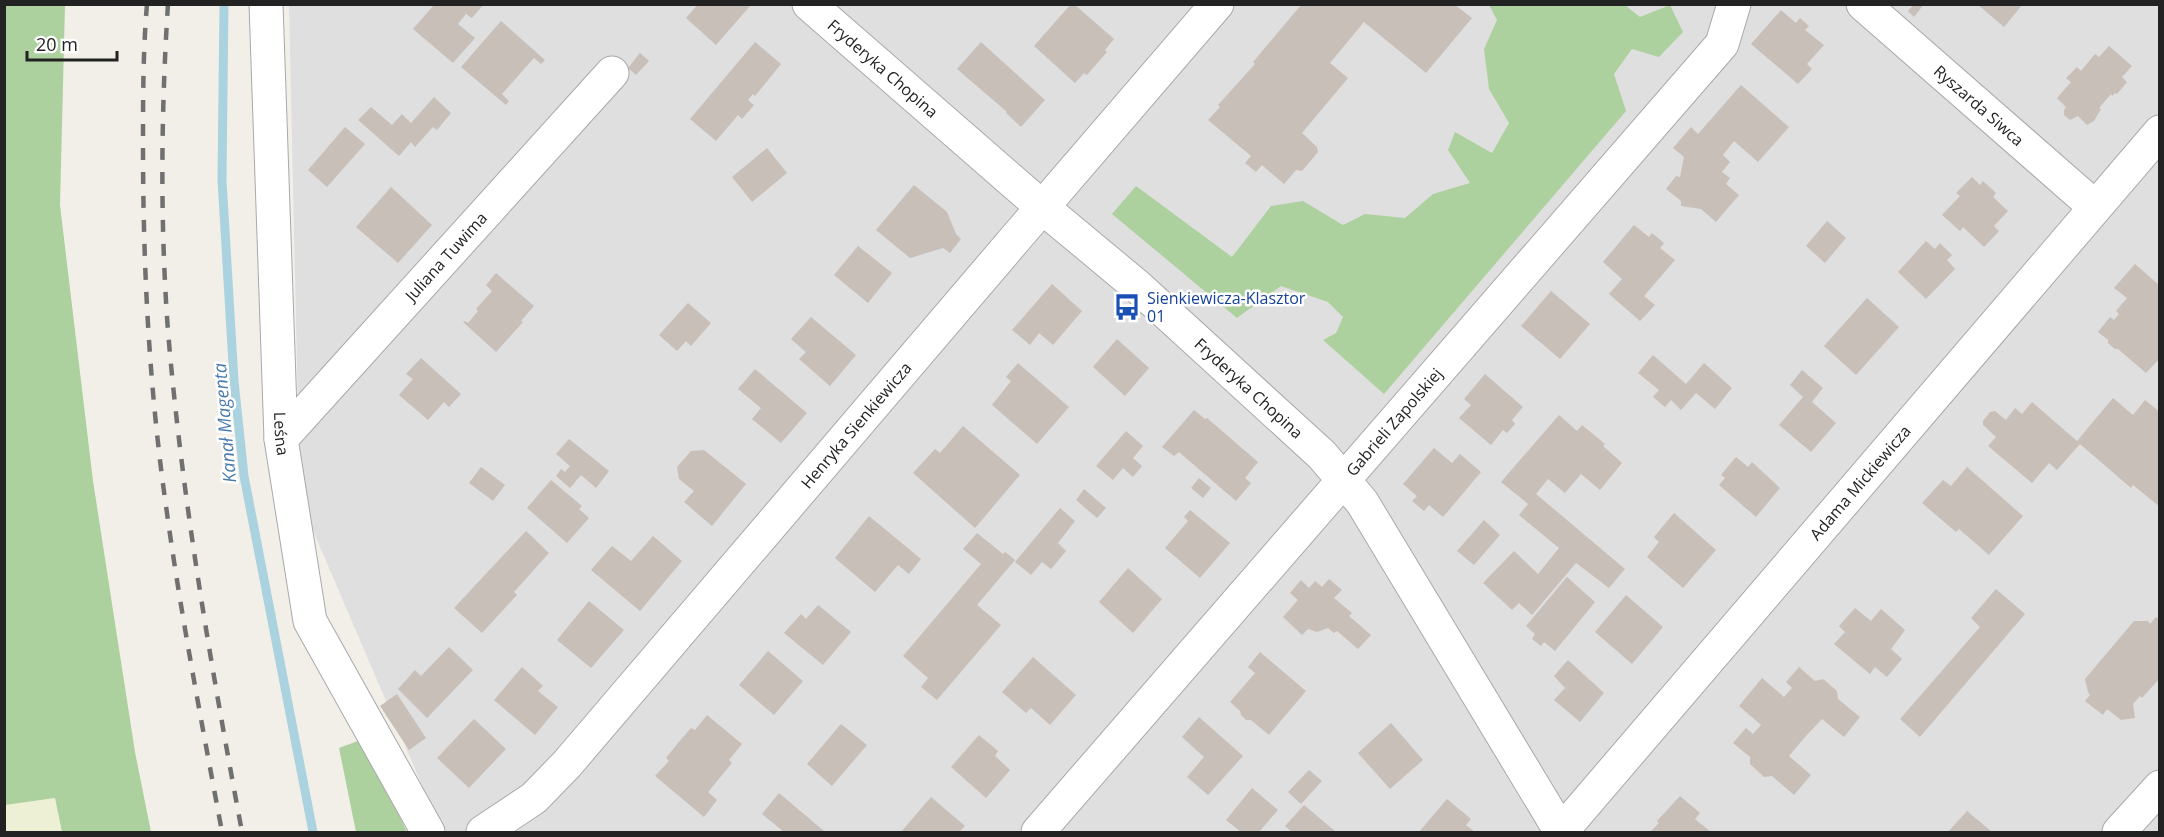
<svg xmlns="http://www.w3.org/2000/svg" width="2164" height="837" font-family="'Open Sans',sans-serif">
	<rect width="100%" height="100%" fill="#f2efe9"/>
	<!-- residential -->
	<path fill="#e0dfdf" d="M 289,5 L 2159,5 L 2159,832 L 442,832 L 300,500 Z"/>
	<!-- farmland -->
	<path fill="#eef0d5" d="M 55,798 L 62,832 L 5,832 L 4,805 Z"/>
	<!-- forest -->
	<g fill="#add19e">
		<path d="M 4,5 L 65,5 L 60,205 L 93,481 L 135,752 L 151,832 L 62,832 L 55,798 L 5,805 Z"/>
		<path d="M 1489,5 L 1625,5 L 1640,17 L 1670,5 L 1683,32 L 1659,57 L 1632,49 L 1614,74 L 1626,111 L 1384,394 L 1323,340 L 1336,333 L 1343,317 L 1328,302 L 1281,286 L 1237,318 L 1112,214 L 1136,186 L 1232,257 L 1271,206 L 1303,201 L 1343,225 L 1365,214 L 1405,218 L 1433,194 L 1470,183 L 1448,150 L 1455,132 L 1492,153 L 1509,123 L 1489,89 L 1484,49 L 1497,20 Z"/>
		<path d="M 363,739 L 407,832 L 356,832 L 339,748 Z"/>
	</g>
	<g fill="none" stroke-linecap="round" stroke-linejoin="round">
		<!-- stream -->
		<path stroke="#aad3df" stroke-width="9" d="M 224,4 L 222,180 L 234,381 L 244,476 L 313,832"/>
	</g>
	<!-- building -->
	<g fill="#c7bfb8">
		<path d="M 431,4 L 484,4 L 472,18 L 466,14 L 458,24 L 475,38 L 453,63 L 413,29 L 433,6 Z"/>
		<path d="M 698,4 L 748,4 L 750,6 L 716,45 L 686,18 Z"/>
		<path d="M 1071,4 L 1074,4 L 1114,39 L 1105,50 L 1107,52 L 1087,75 L 1084,73 L 1075,83 L 1034,46 Z"/>
		<path d="M 1914,4 L 1924,4 L 1914,17 L 1908,11 Z"/>
		<path d="M 1977,4 L 2023,4 L 2004,27 Z"/>
		<path d="M 1301,5 L 1455,5 L 1472,18 L 1426,73 L 1364,22 L 1330,63 L 1348,78 L 1302,133 L 1317,147 L 1318,152 L 1302,171 L 1296,170 L 1284,184 L 1262,165 L 1256,172 L 1245,163 L 1251,156 L 1208,120 L 1220,107 L 1218,105 L 1255,64 L 1253,62 Z"/>
		<path d="M 1781,10 L 1796,23 L 1800,18 L 1809,26 L 1805,30 L 1824,45 L 1807,64 L 1812,69 L 1798,84 L 1751,44 Z"/>
		<path d="M 501,21 L 545,60 L 541,64 L 534,58 L 502,94 L 509,101 L 506,105 L 461,67 Z"/>
		<path d="M 755,42 L 781,64 L 755,96 L 753,94 L 748,100 L 754,105 L 742,119 L 738,115 L 716,141 L 690,119 Z"/>
		<path d="M 981,42 L 1045,100 L 1021,127 L 1006,113 L 1007,112 L 957,69 Z"/>
		<path d="M 2109,46 L 2132,66 L 2122,77 L 2127,82 L 2117,94 L 2115,93 L 2112,96 L 2111,94 L 2099,108 L 2101,109 L 2094,121 L 2087,125 L 2078,116 L 2070,120 L 2064,115 L 2064,110 L 2066,107 L 2057,98 L 2071,82 L 2066,78 L 2077,67 L 2081,71 L 2095,54 L 2099,57 Z"/>
		<path d="M 640,53 L 649,61 L 636,75 L 628,68 Z"/>
		<path d="M 1741,85 L 1789,127 L 1758,162 L 1734,141 L 1723,155 L 1730,162 L 1722,172 L 1730,178 L 1726,184 L 1739,195 L 1716,222 L 1701,209 L 1681,206 L 1681,201 L 1666,189 L 1676,176 L 1680,177 L 1684,157 L 1673,148 L 1691,127 L 1698,134 Z"/>
		<path d="M 434,97 L 451,113 L 437,130 L 433,127 L 415,147 L 411,142 L 399,156 L 358,120 L 371,107 L 392,125 L 402,114 L 411,123 Z"/>
		<path d="M 345,127 L 365,144 L 327,187 L 308,170 Z"/>
		<path d="M 767,148 L 787,173 L 752,202 L 732,177 Z"/>
		<path d="M 1972,177 L 1980,185 L 1983,181 L 1996,193 L 1993,197 L 2008,211 L 1994,226 L 1999,231 L 1984,247 L 1963,227 L 1960,231 L 1942,215 L 1960,196 L 1956,193 Z"/>
		<path d="M 914,185 L 947,212 L 956,234 L 961,239 L 950,253 L 943,248 L 910,258 L 876,230 Z"/>
		<path d="M 391,187 L 432,225 L 398,263 L 356,227 Z"/>
		<path d="M 1827,221 L 1846,238 L 1825,263 L 1806,246 Z"/>
		<path d="M 1634,225 L 1649,237 L 1652,233 L 1664,243 L 1660,248 L 1675,260 L 1644,296 L 1655,305 L 1640,321 L 1609,294 L 1622,279 L 1603,262 Z"/>
		<path d="M 1926,241 L 1935,249 L 1940,243 L 1952,255 L 1947,260 L 1955,269 L 1926,299 L 1898,272 Z"/>
		<path d="M 858,246 L 892,273 L 868,303 L 834,275 Z"/>
		<path d="M 2135,264 L 2160,286 L 2160,358 L 2146,373 L 2118,349 L 2115,349 L 2108,343 L 2108,340 L 2098,332 L 2110,317 L 2114,320 L 2119,314 L 2116,311 L 2127,298 L 2114,288 Z"/>
		<path d="M 496,273 L 534,306 L 521,321 L 523,322 L 496,352 L 463,322 L 465,321 L 468,323 L 478,311 L 476,309 L 492,291 L 486,285 Z"/>
		<path d="M 1052,284 L 1082,311 L 1053,345 L 1039,333 L 1030,345 L 1012,330 Z"/>
		<path d="M 1551,291 L 1590,324 L 1560,359 L 1521,326 Z"/>
		<path d="M 1867,298 L 1899,327 L 1856,375 L 1824,346 Z"/>
		<path d="M 688,303 L 711,323 L 691,346 L 686,341 L 677,351 L 659,335 Z"/>
		<path d="M 811,317 L 856,355 L 830,386 L 799,359 L 806,352 L 791,339 Z"/>
		<path d="M 1117,339 L 1149,368 L 1125,396 L 1093,367 Z"/>
		<path d="M 1653,355 L 1686,384 L 1704,363 L 1732,388 L 1715,409 L 1696,393 L 1681,410 L 1671,400 L 1665,407 L 1653,397 L 1659,390 L 1638,373 Z"/>
		<path d="M 421,358 L 461,394 L 449,407 L 444,402 L 428,420 L 399,395 L 413,379 L 406,374 Z"/>
		<path d="M 1018,363 L 1069,407 L 1037,444 L 992,405 L 1011,381 L 1006,377 Z"/>
		<path d="M 755,369 L 807,413 L 781,443 L 752,419 L 761,408 L 738,389 Z"/>
		<path d="M 1802,370 L 1823,388 L 1812,402 L 1836,423 L 1811,452 L 1779,425 L 1803,397 L 1790,385 Z"/>
		<path d="M 1485,374 L 1523,407 L 1512,420 L 1515,424 L 1507,433 L 1503,430 L 1491,445 L 1459,418 L 1471,405 L 1464,399 Z"/>
		<path d="M 2113,398 L 2133,415 L 2145,400 L 2160,412 L 2160,507 L 2133,485 L 2131,488 L 2080,444 L 2057,470 L 2049,463 L 2032,483 L 1988,446 L 1996,437 L 1983,425 L 1983,421 L 1990,412 L 1995,411 L 2006,420 L 2015,408 L 2022,414 L 2032,402 L 2077,441 Z"/>
		<path d="M 1194,410 L 1205,419 L 1207,418 L 1258,462 L 1245,478 L 1251,483 L 1236,501 L 1179,452 L 1174,456 L 1162,447 Z"/>
		<path d="M 1559,415 L 1577,431 L 1582,425 L 1605,444 L 1603,446 L 1622,463 L 1600,490 L 1581,474 L 1565,493 L 1548,479 L 1536,494 L 1625,569 L 1609,588 L 1576,563 L 1532,615 L 1519,603 L 1512,610 L 1483,583 L 1514,551 L 1538,574 L 1559,548 L 1519,515 L 1528,504 L 1501,482 Z"/>
		<path d="M 963,426 L 1020,475 L 975,528 L 913,473 L 935,449 L 940,453 Z"/>
		<path d="M 1126,431 L 1143,446 L 1133,458 L 1142,466 L 1133,477 L 1123,468 L 1113,480 L 1096,466 Z"/>
		<path d="M 569,439 L 609,471 L 596,488 L 581,475 L 570,488 L 556,476 L 561,469 L 565,472 L 570,466 L 556,454 Z"/>
		<path d="M 1434,448 L 1452,463 L 1460,454 L 1481,472 L 1443,517 L 1429,505 L 1424,511 L 1412,501 L 1417,496 L 1403,484 Z"/>
		<path d="M 704,450 L 746,484 L 712,526 L 684,502 L 694,491 L 679,479 L 677,467 L 691,451 Z"/>
		<path d="M 1736,457 L 1748,467 L 1752,462 L 1780,488 L 1756,517 L 1719,485 L 1725,478 L 1721,475 Z"/>
		<path d="M 481,467 L 505,485 L 493,501 L 469,483 Z"/>
		<path d="M 1967,467 L 2023,516 L 1989,555 L 1959,529 L 1956,532 L 1922,503 L 1943,480 L 1951,486 Z"/>
		<path d="M 1199,478 L 1211,488 L 1203,498 L 1191,488 Z"/>
		<path d="M 551,480 L 582,506 L 579,509 L 589,518 L 567,543 L 527,508 Z"/>
		<path d="M 1084,489 L 1106,508 L 1097,518 L 1076,500 Z"/>
		<path d="M 1060,508 L 1075,521 L 1058,543 L 1066,551 L 1051,569 L 1042,562 L 1031,575 L 1015,562 Z"/>
		<path d="M 1190,510 L 1230,543 L 1200,578 L 1165,548 L 1188,521 L 1184,517 Z"/>
		<path d="M 1674,513 L 1716,550 L 1683,588 L 1647,557 L 1659,542 L 1654,537 Z"/>
		<path d="M 869,516 L 921,559 L 909,574 L 898,565 L 875,592 L 835,558 Z"/>
		<path d="M 1484,520 L 1500,535 L 1474,565 L 1457,551 Z"/>
		<path d="M 526,531 L 549,553 L 514,592 L 517,595 L 482,633 L 454,608 Z"/>
		<path d="M 977,533 L 1003,554 L 1005,552 L 1015,560 L 977,605 L 1001,625 L 937,700 L 921,687 L 928,678 L 903,656 L 981,564 L 963,549 Z"/>
		<path d="M 653,536 L 682,561 L 640,611 L 591,570 L 612,546 L 631,561 Z"/>
		<path d="M 1128,568 L 1162,599 L 1133,633 L 1099,602 Z"/>
		<path d="M 1567,577 L 1595,602 L 1555,651 L 1544,642 L 1541,646 L 1532,639 L 1535,634 L 1526,626 Z"/>
		<path d="M 1329,579 L 1342,590 L 1334,598 L 1352,613 L 1349,616 L 1371,635 L 1358,649 L 1337,631 L 1334,633 L 1328,628 L 1317,632 L 1308,629 L 1302,635 L 1283,617 L 1298,600 L 1290,593 L 1301,580 L 1309,588 L 1315,581 L 1322,587 Z"/>
		<path d="M 1996,589 L 2025,614 L 1920,737 L 1900,719 L 1980,627 L 1971,618 Z"/>
		<path d="M 1626,595 L 1663,627 L 1632,664 L 1595,632 Z"/>
		<path d="M 589,601 L 624,630 L 591,668 L 557,640 Z"/>
		<path d="M 818,605 L 851,632 L 823,665 L 784,633 L 801,614 L 806,619 Z"/>
		<path d="M 1855,608 L 1871,621 L 1881,609 L 1905,630 L 1891,649 L 1902,659 L 1887,677 L 1875,667 L 1870,674 L 1834,644 L 1845,632 L 1839,626 Z"/>
		<path d="M 2156,617 L 2160,620 L 2160,678 L 2142,698 L 2140,696 L 2133,704 L 2135,718 L 2121,720 L 2107,709 L 2103,715 L 2085,701 L 2090,695 L 2088,692 L 2085,679 L 2134,621 L 2148,621 L 2150,624 Z"/>
		<path d="M 449,647 L 473,670 L 427,718 L 398,689 L 415,670 L 421,676 Z"/>
		<path d="M 768,651 L 803,681 L 774,715 L 739,685 Z"/>
		<path d="M 1260,652 L 1306,691 L 1269,735 L 1251,720 L 1246,720 L 1241,715 L 1240,711 L 1230,702 L 1255,673 L 1248,667 Z"/>
		<path d="M 1033,657 L 1076,695 L 1050,725 L 1031,708 L 1026,713 L 1002,692 Z"/>
		<path d="M 1568,660 L 1604,693 L 1580,722 L 1554,700 L 1565,688 L 1554,676 Z"/>
		<path d="M 522,667 L 543,686 L 538,691 L 558,707 L 535,735 L 494,700 Z"/>
		<path d="M 1799,667 L 1815,681 L 1823,679 L 1837,691 L 1838,699 L 1860,717 L 1844,737 L 1822,719 L 1805,737 L 1789,756 L 1811,775 L 1794,795 L 1772,776 L 1764,777 L 1750,764 L 1750,757 L 1733,743 L 1746,728 L 1753,734 L 1761,725 L 1739,706 L 1762,678 L 1784,697 L 1792,688 L 1786,682 Z"/>
		<path d="M 397,694 L 426,738 L 409,750 L 380,706 Z"/>
		<path d="M 707,715 L 742,744 L 729,760 L 732,763 L 708,792 L 717,800 L 704,817 L 655,776 L 669,761 L 666,758 L 678,743 L 691,728 L 695,730 Z"/>
		<path d="M 1199,717 L 1243,756 L 1208,795 L 1187,777 L 1204,757 L 1182,737 Z"/>
		<path d="M 474,719 L 506,749 L 469,788 L 437,758 Z"/>
		<path d="M 1391,723 L 1423,760 L 1390,789 L 1358,753 Z"/>
		<path d="M 841,724 L 867,745 L 832,786 L 807,764 Z"/>
		<path d="M 979,735 L 998,751 L 995,756 L 1010,770 L 986,798 L 951,767 Z"/>
		<path d="M 1309,770 L 1322,781 L 1301,804 L 1288,792 Z"/>
		<path d="M 1252,788 L 1278,810 L 1259,832 L 1241,832 L 1226,820 Z"/>
		<path d="M 779,793 L 824,831 L 822,832 L 784,832 L 762,814 Z"/>
		<path d="M 1680,796 L 1700,813 L 1695,819 L 1711,832 L 1650,832 L 1659,823 L 1657,821 Z"/>
		<path d="M 931,797 L 965,826 L 959,832 L 901,832 Z"/>
		<path d="M 1447,799 L 1471,819 L 1466,825 L 1475,832 L 1419,832 Z"/>
		<path d="M 1304,805 L 1336,832 L 1292,832 L 1285,826 Z"/>
		<path d="M 1967,811 L 1992,832 L 1948,832 Z"/>
	</g>
	<g fill="none" stroke-linecap="round" stroke-linejoin="round">
		<defs>
			<g id="street">
				<path id="s1" d="M 266,4 L 281,439 L 310,621 L 428,832"/>
				<path id="s2" d="M 809,4 L 1042,207 L 1137,286 L 1322,455 L 1362,502 L 1561,832"/>
				<path id="s3" d="M 1863,4 L 2095,207"/>
				<path id="s4" d="M 281,439 L 612,73"/>
				<path id="s5" d="M 483,832 L 534,798 L 567,764 L 1015,239 L 1217,4"/>
				<path id="s6" d="M 1038,832 L 1722,44 L 1734,4"/>
				<path id="s7" d="M 1561,832 L 2160,132"/>
				<path d="M 2119,832 L 2160,787"/>
			</g>
		</defs>
		<!-- street casing -->
		<use href="#street" stroke="#a9a9a9" stroke-width="35"/>
		<!-- street -->
		<use href="#street" stroke="#fff" stroke-width="33"/>
		<!-- rail -->
		<g stroke="#707070" stroke-width="4.5" stroke-dasharray="12 12" stroke-linecap="butt">
			<path d="M 147,4 C 143,51 143,98 143,145 C 143,266 149,387 166,506 C 181,616 202,724 222,832"/>
			<path d="M 168,4 C 161,113 160,223 168,331 C 182,499 211,666 242,832"/>
		</g>
	</g>
	<!-- icons -->
	<defs>
		<symbol id="bus-bare" viewBox="-9 -9 18 18"><path d="M-5-6H5V4H4V6H2V4H-2V6H-4V4H-5ZM-3.5-4V0h7V-4ZM-3.5 1.2v1.5H-2V1.2ZM2 1.2v1.5H3.5V1.2Z" fill="#1a4fb4" stroke="#fff" stroke-width="2.5" paint-order="stroke"/></symbol>
	</defs>
	<g fill-rule="evenodd">
		<use href="#bus-bare" x="1108" y="288" width="38" height="38"/>
	</g>
	<g text-anchor="middle" stroke-width="5" stroke-linejoin="round" paint-order="stroke">
		<!-- street labels -->
		<g font-size="16" fill="#222" stroke="#fff">
			<text dy="6" stroke="none"><textPath href="#s2" startOffset="98">Fryderyka Chopina</textPath></text>
			<text dy="6" stroke="none"><textPath href="#s3" startOffset="154">Ryszarda Siwca</textPath></text>
			<text dy="6" stroke="none"><textPath href="#s4" startOffset="246">Juliana Tuwima</textPath></text>
			<text dy="6" stroke="none"><textPath href="#s2" startOffset="584">Fryderyka Chopina</textPath></text>
			<text dy="6" stroke="none"><textPath href="#s6" startOffset="543">Gabrieli Zapolskiej</textPath></text>
			<text dy="6" stroke="none"><textPath href="#s5" startOffset="554">Henryka Sienkiewicza</textPath></text>
			<text dy="6" stroke="none"><textPath href="#s1" startOffset="430">Leśna</textPath></text>
			<text dy="6" stroke="none"><textPath href="#s7" startOffset="460">Adama Mickiewicza</textPath></text>
		</g>
		<!-- transit labels -->
		<g font-size="16" fill="#164399" stroke="#fff" text-anchor="start">
			<text x="1147" y="304">Sienkiewicza-Klasztor<tspan x="1147" dy="18">01</tspan></text>
		</g>
		<!-- water labels -->
		<g font-size="18" font-style="italic" fill="#4a7aab" stroke="#fff">
			<text transform="translate(225 423) rotate(-95)" y="6">Kanał Magenta</text>
		</g>
	</g>
	<!-- border -->
	<rect width="2164" height="837" fill="none" stroke="#222222" stroke-width="12"/>
	<!-- scale -->
	<path d="M27 51v9h90v-9" fill="none" stroke="#222222" stroke-width="3"/>
	<text x="36" y="51" font-size="18" fill="#222222" stroke="#ffffff" stroke-width="4.5" paint-order="stroke">20 m</text>
</svg>
